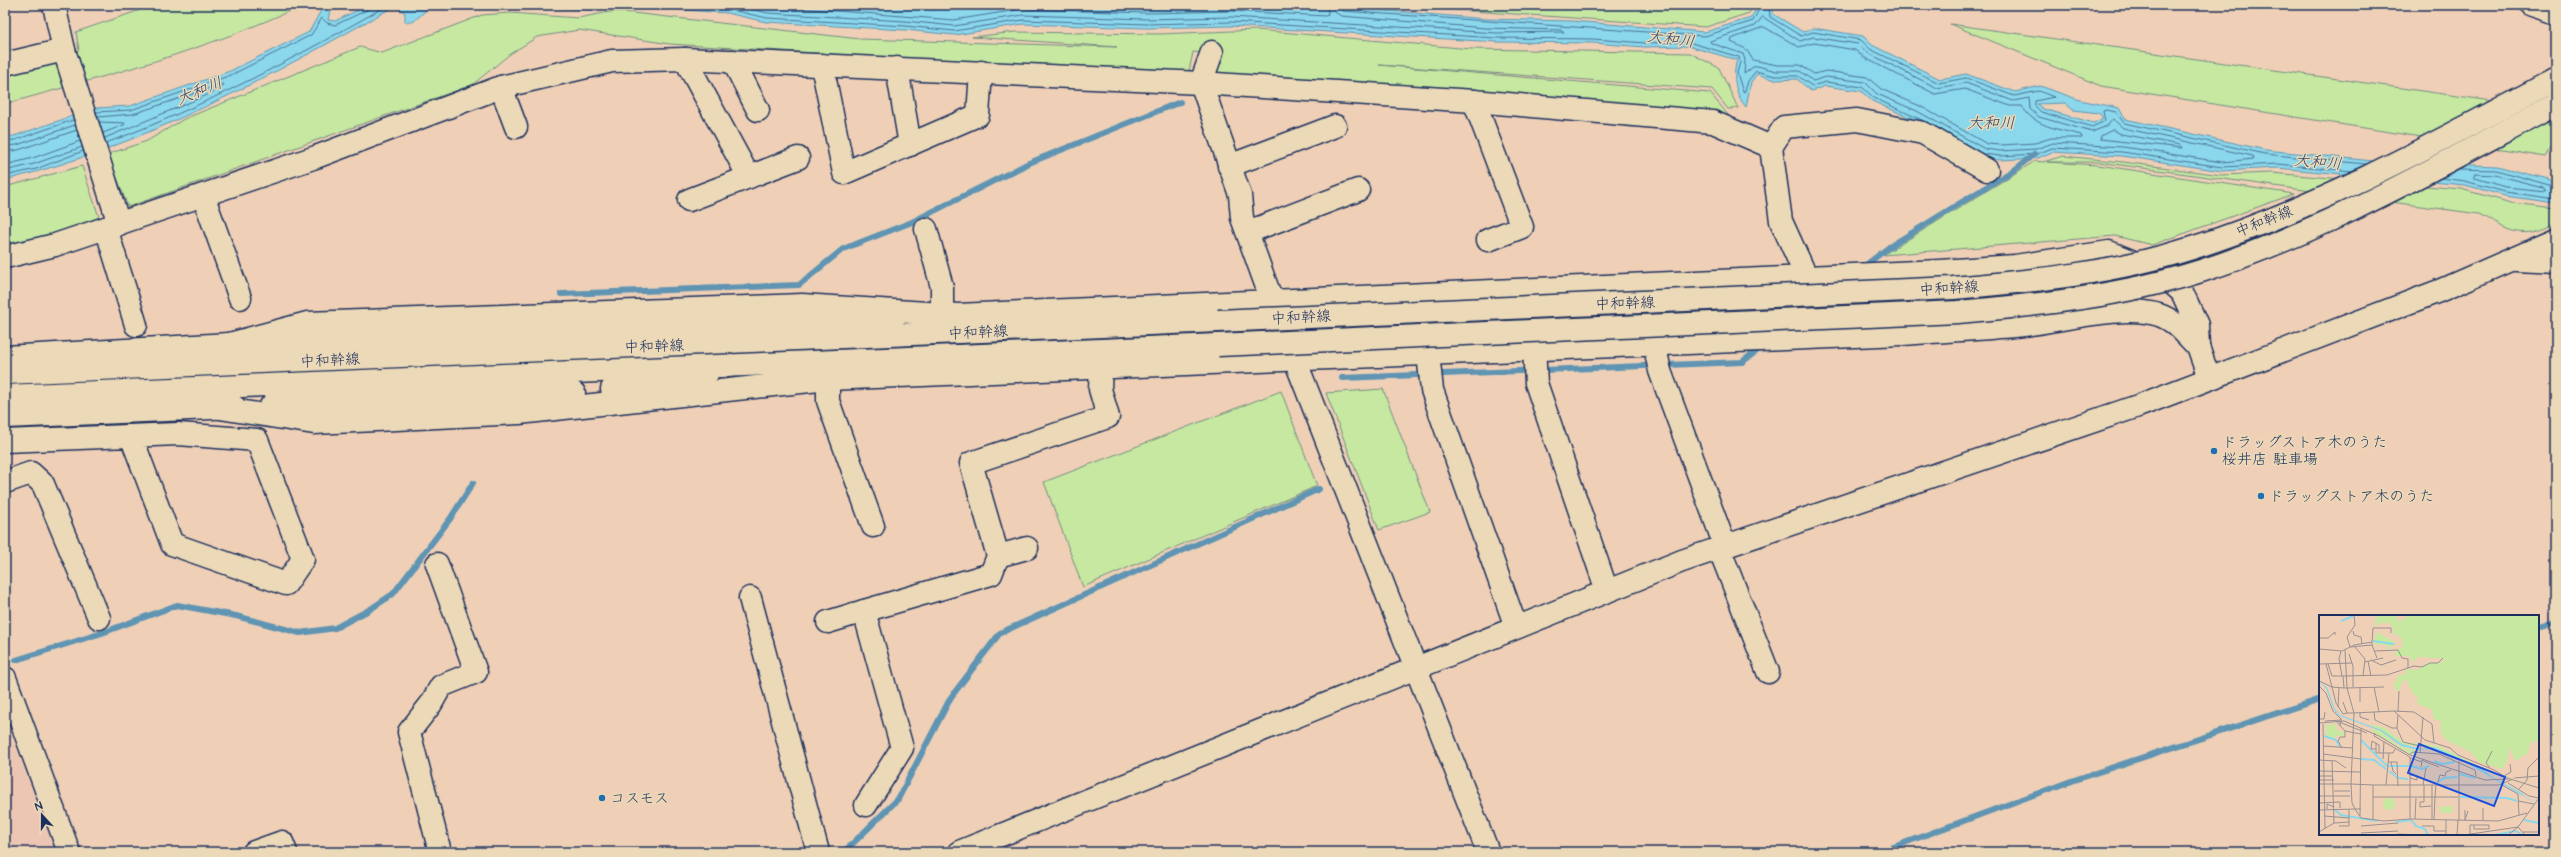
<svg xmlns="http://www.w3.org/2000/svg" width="2561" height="857" font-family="'Architects Daughter','Klee One',sans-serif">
	<rect width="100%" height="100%" fill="#efd0b6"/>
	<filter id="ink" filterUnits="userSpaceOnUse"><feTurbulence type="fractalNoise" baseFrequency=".025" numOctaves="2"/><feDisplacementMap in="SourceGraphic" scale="8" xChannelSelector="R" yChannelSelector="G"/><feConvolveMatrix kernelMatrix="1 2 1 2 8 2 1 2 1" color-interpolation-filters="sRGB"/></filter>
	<g filter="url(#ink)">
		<!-- built -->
		<path fill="#edc6b3" d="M 5,718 L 56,852 L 5,852 Z"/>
		<!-- green -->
		<g fill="#c7e8a1" stroke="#718c80">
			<path d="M 155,5 L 302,5 C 208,50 105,76 5,104 L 5,67 L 79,50 L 76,32 Z"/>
			<path d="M 1383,5 L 1754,5 L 1749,13 L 1706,27 Z"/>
			<path d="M 615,11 L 860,39 L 1117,47 L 972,37 L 1015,32 L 1159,34 L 1257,30 L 1471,49 L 1690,53 L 1719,68 L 1738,108 L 1728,109 L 1712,89 L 1379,65 L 1710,93 L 1738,127 L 1201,77 L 1212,54 L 1193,52 L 1188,76 L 670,44 L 579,30 L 537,37 L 510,54 L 472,85 L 128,207 L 108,154 L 147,141 L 184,119 L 360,47 L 382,53 L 482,15 L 510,13 L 578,18 Z"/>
			<path d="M 1950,24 L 2556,110 L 2556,145 L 2553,145 L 2546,157 L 2101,86 Z"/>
			<path d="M 2063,156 L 2123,162 L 2221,175 L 2272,173 L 2461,189 L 2511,203 L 2556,208 L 2556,223 C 2522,241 2510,231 2479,214 L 2099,162 L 2047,162 L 2098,165 L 2294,194 L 2152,245 L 2115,236 L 1883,255 L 2035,161 L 2043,162 Z"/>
			<path d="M 82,166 L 99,217 L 65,232 L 5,247 L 5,187 Z"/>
			<path d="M 1383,389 L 1430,512 L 1379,530 L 1326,393 Z"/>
			<path d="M 1281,391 L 1317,486 L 1083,587 L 1044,482 Z"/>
		</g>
		<!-- water -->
		<g fill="#8bd7eb" stroke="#5e94b3" fill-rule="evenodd">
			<path d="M 324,5 L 331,5 L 328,20 L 335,21 L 369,5 L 432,5 L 413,22 L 405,22 L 405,13 L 395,6 C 272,75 143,147 5,180 L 5,137 L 14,136 L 96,108 L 130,106 L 230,71 L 309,32 Z"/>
			<path d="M 513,5 L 604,5 L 591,10 Z"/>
			<path d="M 612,5 L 1320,5 L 1486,19 L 1572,21 L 1705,32 L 1751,18 L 1758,5 L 1773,5 L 1773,14 L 1803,32 L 1813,28 L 1863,36 L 1872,45 L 1940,79 L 1966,74 L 2015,92 L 2040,86 L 2080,100 L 2119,108 L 2125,119 L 2266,150 L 2373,161 L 2497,166 L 2547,179 L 2556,184 L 2556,203 L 2505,196 L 2465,185 L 2277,168 L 2222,171 L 2122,156 L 2052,152 L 2038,158 L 2000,160 L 1982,158 L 1913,119 L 1872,101 L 1861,91 L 1825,86 L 1811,91 L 1797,79 L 1775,80 L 1757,74 L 1751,82 L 1746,107 C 1735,95 1732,75 1737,60 L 1688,46 L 1645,47 L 1593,43 L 1497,42 L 1230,26 L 1147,28 L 1023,24 L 955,35 L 905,30 L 766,22 L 727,13 ZM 2065,103 L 2073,110 L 2099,113 L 2103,118 L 2094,123 L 2043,109 L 2037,104 Z"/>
		</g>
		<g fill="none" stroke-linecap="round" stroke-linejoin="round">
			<!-- shore -->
			<g stroke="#487296" stroke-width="1">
				<path d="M 670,5 L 727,9 L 767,18 L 905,26 L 954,31 L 1023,20 L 1147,24 L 1231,22 L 1497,38 L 1593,39 L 1645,43 L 1688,42 L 1739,57 L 1740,62 L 1737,73 L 1743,92 L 1745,91 L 1748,81 L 1756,71 L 1775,76 L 1798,76 L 1812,86 L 1826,82 L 1862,87 L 1874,98 L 1924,121"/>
				<path d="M 732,5 L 768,13 L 905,21 L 954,26 L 1023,15 L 1147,19 L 1231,17 L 1497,33 L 1564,32 L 1562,30 L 1485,28 L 1341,16 L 1335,12 L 1333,5"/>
				<path d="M 758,5 L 954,20 L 1023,9 L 1147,13 L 1231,11 L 1326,16 L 1328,14 L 1327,5"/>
				<path d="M 1338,5 L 1342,11 L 1705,36 L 1753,21 L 1761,5"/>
				<path d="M 1769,5 L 1770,17 L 1801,36 L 1813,32 L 1861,40 L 1870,49 L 1939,83 L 1966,78 L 2014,96 L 2039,91 L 2054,97 L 2035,101 L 2035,106 L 2041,112 L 2092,127 L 2105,121 L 2103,111 L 2106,110 L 2116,112 L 2124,123 L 2265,154 L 2366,164"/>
				<path d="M 1763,17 L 1800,41 L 1813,37 L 1858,44 L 1868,53 L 1937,88 L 1966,83 L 2013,101 L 2029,98 L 2030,109 L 2039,117 L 2092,132 L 2107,126 L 2113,119 L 2123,128 L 2253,156 L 2254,159 L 2222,162 L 2123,147 L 2053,143 L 2036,149 L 2000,151 L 1985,149 L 1917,111 L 1877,94 L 1865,82 L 1826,77 L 1813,81 L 1800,71 L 1776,71 L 1758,66 L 1753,67 L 1744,74 L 1745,60 L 1743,54 L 1711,43 L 1710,41 L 1755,26 Z"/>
				<path d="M 1764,27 L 1799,47 L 1814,43 L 1855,50 L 1865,58 L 1935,94 L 1965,89 L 2010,106 L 2022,106 C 2034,127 2059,129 2081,135 L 2082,138 L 2051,138 L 2035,143 L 2001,145 L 1987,144 L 1920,106 L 1881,89 L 1867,77 L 1826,71 L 1814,74 L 1800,65 L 1777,65 L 1753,60 L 1746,49 L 1731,42 L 1732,39 Z"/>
				<path d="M 96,112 L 131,110 L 231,75 L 311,35 L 322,18 L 327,23 L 335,25 L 367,10 L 369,5"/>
				<path d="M 98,117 L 133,114 L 222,84 L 224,85 L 212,93 L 105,138"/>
				<path d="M 99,122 L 125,123 L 124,125 L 103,133"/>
				<path d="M 2113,130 L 2121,134 L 2180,145 L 2182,148 L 2100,139 L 2101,136 Z"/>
				<path d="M 5,141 L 15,140 L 73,120"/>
				<path d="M 106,143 C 204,107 297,57 388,5"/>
				<path d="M 5,146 L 17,145 L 75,125"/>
				<path d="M 5,152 L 18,150 L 77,130"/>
				<path d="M 1984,154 L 2000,156 L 2037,154 L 2052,148 L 2122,152 L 2222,167 L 2277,164 L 2352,171"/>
				<path d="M 5,165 L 33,158 L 80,141"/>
				<path d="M 2460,169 L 2496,170 L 2556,187"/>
				<path d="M 5,171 L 34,164 L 82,147"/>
				<path d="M 2476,174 L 2495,175 L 2543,187 L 2546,191 L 2506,187 L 2475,178 Z"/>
				<path d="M 5,176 L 36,169 L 83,151"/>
				<path d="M 2441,178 L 2465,181 L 2505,192 L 2556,199"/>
			</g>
			<!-- stream -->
			<g stroke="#5e94b3" stroke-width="6">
				<path d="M 1862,268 L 1889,247 L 2017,168 L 2034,154"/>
				<path d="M 561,294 L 799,285 L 843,249 L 912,222 L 1029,163 L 1180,102"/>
				<path d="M 1342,378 L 1742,362 L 1762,347"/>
				<path d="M 2538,627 L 2556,621"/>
				<path d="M 16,660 L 102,633 L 177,605 L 236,616 L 300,633 L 335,628 L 369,610 L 393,594 L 450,519 L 473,483"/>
				<path d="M 844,852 L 898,799 L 951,697 L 1000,633 L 1319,489"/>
				<path d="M 1880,852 L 2071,781 L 2320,699"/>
			</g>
			<defs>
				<g id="minor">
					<path d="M 54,5 L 64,50 L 119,224"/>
					<path d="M 1212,52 L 1201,83 L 1240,195 L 1242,218 L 1272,301 L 1488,852"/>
					<path d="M 685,59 L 749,177"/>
					<path d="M 733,61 L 758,110"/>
					<path d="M 5,64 L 64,50"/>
					<path d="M 822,65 L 844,173 L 978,115 L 981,72"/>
					<path d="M 897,68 L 910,145"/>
					<path d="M 501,87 L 516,127"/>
					<path d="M 1474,101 L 1522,227 L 1488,240"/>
					<path d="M 1771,147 L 1784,127 L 1857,120 L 1923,133 L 1987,170"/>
					<path d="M 1229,166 L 1335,126"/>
					<path d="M 203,195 L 240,298"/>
					<path d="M 689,200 L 798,158"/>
					<path d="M 106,228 L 136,325"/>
					<path d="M 926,229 L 942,287 L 942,313"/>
					<path d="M 1248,232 L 1358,190"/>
					<path d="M 5,257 L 55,245 L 316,157 L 501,87 L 612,61 L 685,59 L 1201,83 L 1474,101 L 1713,122 L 1771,147 L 1781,221 L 1806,276"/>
					<path d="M 2516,260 L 2556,262"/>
					<path d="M 1654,343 L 1660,371 L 1725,546"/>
					<path d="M 229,344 L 307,323 L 802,305 L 958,315 L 1940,271 L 2015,266 L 2109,252 L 2159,272 L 2182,292 L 2197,325 L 2198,347 L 2209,378"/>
					<path d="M 1534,348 L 1536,383 L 1607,591"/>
					<path d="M 1428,354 L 1432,390 L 1516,627"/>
					<path d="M 5,357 L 229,344 L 773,321 L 850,323 L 894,328"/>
					<path d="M 828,379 L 828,401 L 873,526"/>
					<path d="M 612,389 L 707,374"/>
					<path d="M 271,406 L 574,393"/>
					<path d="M 220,408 L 314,423 L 519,413 L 828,379 L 1902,334 C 1942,331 1983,329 2023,325 C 2061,321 2124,303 2159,315 C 2175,320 2186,335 2198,347"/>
					<path d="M 5,417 L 235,407"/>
					<path d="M 5,441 L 178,434 L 257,440 L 303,559 L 286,584 L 172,544 L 131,436"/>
					<path d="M 5,482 L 31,473 L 43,484 L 99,618"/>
					<path d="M 1719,548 L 1768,672"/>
					<path d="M 998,556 L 1027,548"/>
					<path d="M 437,564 L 476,672 L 441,686 L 431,704 L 409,732 L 440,852"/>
					<path d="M 750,598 L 818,852"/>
					<path d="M 828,622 L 864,611"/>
					<path d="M 5,678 L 69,852"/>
					<path d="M 866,805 L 902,748 L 864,611 L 991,574 L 998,556 L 971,463 L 1108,417 L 1100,389 L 1101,368"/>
					<path d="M 254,852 L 282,842 L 286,852"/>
					<path d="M 959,852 L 1682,561 L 2138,406 L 2439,291 L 2556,240"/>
				</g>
				<g id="major">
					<path d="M 2532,5 L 2556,13"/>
					<path d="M 5,373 L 1218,321"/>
					<path d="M 5,396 L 1218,345"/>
				</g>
			</defs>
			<!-- minor casing -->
			<use href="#minor" stroke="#1b2f5e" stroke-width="25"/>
			<!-- major casing -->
			<use href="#major" stroke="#1b2f5e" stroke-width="25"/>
			<!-- minor -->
			<use href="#minor" stroke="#ecd9b7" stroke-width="22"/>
			<!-- major -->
			<use href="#major" stroke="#ecd9b7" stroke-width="22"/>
			<defs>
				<g id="major-bridge">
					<path d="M 1218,321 L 1953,288 C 2034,281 2114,273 2192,248 C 2318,208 2440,141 2556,79"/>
					<path d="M 1218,345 L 1958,312 C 2040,305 2122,296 2201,271 C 2324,232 2443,163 2556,104"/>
				</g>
			</defs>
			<!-- major-bridge casing -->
			<use href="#major-bridge" stroke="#1b2f5e" stroke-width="25" stroke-linecap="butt"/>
			<!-- major-bridge -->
			<use href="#major-bridge" stroke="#ecd9b7" stroke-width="22"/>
		</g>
	</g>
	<!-- markers -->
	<g fill="#1f6fb2" stroke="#ecd9b7" stroke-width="1.5">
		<circle cx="2214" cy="451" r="4"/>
		<circle cx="2261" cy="496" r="4"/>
		<circle cx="602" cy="798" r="4"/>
	</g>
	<g text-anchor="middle" stroke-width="3" stroke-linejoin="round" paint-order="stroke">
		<!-- street labels -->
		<g font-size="15" fill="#1b2f5e" stroke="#ecd9b7">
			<text transform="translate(2264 221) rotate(-22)" y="5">中和幹線</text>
			<text transform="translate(1949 288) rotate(-4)" y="5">中和幹線</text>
			<text transform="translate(1625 303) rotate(-2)" y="5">中和幹線</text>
			<text transform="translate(1301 317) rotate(-3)" y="5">中和幹線</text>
			<text transform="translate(978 332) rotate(-3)" y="5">中和幹線</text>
			<text transform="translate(654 346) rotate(-2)" y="5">中和幹線</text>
			<text transform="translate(330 360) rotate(-3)" y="5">中和幹線</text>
		</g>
		<!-- poi labels -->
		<g font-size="15" fill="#1b2f5e" stroke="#ecd9b7" text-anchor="start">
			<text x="2222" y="447">ドラッグストア木のうた<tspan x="2222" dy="17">桜井店 駐車場</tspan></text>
			<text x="2269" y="501">ドラッグストア木のうた</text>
			<text x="610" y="803">コスモス</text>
		</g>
		<!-- water labels -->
		<g font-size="16" font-style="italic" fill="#2c4873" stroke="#ecd9b7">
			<text transform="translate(1671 38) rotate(7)" y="6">大和川</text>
			<text transform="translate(199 90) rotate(-22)" y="6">大和川</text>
			<text x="1991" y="128">大和川</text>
			<text transform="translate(2318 161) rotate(5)" y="6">大和川</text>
		</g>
	</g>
	<!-- overview -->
	<g transform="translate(2319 615)">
		<rect width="220" height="220" fill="#efd0b6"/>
		<path d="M 57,0 L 77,0 L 80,7 L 90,0 L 220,0 L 220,125 L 211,128 L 209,138 L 196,146 L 191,132 L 188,147 L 183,154 L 161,147 L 150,136 L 128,126 L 122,118 L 121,105 L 115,105 L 113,95 L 99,89 L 98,81 L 94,79 L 87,65 L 84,66 L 79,77 L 74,70 L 78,65 L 78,61 L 87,59 L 86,54 L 98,55 L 110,47 L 120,48 L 127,44 L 99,42 L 95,47 L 89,41 L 76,41 L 76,37 L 83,32 L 83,23 L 79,22 L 78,18 L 71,20 L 75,15 L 71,8 L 60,8 L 58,12 L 56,10 ZM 58,17 L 76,27 L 76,31 L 70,31 L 73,34 L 68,35 L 68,30 L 54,29 ZM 14,109 L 18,111 L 17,115 L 25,117 L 26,122 L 18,120 L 16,124 L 7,120 L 7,110 ZM 53,109 L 66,113 L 84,127 L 120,131 L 159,151 L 115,132 L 85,130 L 53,111 ZM 53,113 L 65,118 L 78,130 L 100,137 L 91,139 L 53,116 ZM64 189a6 6 0 1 1 12 0a6 6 0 1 1-12 0ZM 134,191 L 133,198 L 122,198 L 121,192 Z" fill="#c7e8a1"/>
		<path d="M 0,67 L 8,72 L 16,94 L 21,100 L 63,115 L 83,129 L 103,134 L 115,132 L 159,151 L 175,163 L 201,177 L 208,183 L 220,188 L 209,184 L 144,146 L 113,134 L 99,135 L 82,131 L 62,116 L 20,101 L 15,95 L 7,73 Z" fill="#8bd7eb"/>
		<path fill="none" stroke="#8bd7eb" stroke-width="2" d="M 22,6 L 34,1M 54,26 L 75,29M 5,121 L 17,125 L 21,132M 42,125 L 68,151M 42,144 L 55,145 L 67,154M 115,146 L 123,149 L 136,147M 69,151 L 90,151M 92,151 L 103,154 L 110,151M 70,156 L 79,163 L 89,164M 140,159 L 156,163M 116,169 L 125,163 L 138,162M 141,182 L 188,183 L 198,186M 16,195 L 22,200 L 58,206M 205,205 L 220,208M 77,207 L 92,205 L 97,211 L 106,214 L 109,220M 175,220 L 197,216 L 203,220"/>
		<path fill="none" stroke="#9a9093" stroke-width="1" d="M 34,16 L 35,20 L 42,22 L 43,29M 0,23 L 9,23 L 16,17 L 16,20M 53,27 L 54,13 L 72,13 L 72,18M 53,30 L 58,43M 31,32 L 28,22 L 36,10 L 35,0M 36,32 L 46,44 L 44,61M 0,34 L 23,36 L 35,30 L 53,27 L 53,30 L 31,32M 26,35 L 28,73 L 65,72M 22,36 L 20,44 L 23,61M 56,36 L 79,35 L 83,43 L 89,44 L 89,53M 30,39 L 34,51 L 34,72M 52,45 L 62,50 L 77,45M 49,46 L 52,61M 46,47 L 64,43M 0,49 L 33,48M 7,49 L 13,72 L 25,73M 9,49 L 13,61 L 24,61 L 25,73 L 28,73 L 35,98 L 75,96 L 106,125 L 131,133 L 139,140 L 175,155 L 188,163 L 220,173M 24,61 L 68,60 L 95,51 L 103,52 L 111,48 L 119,48 L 124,43M 0,66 L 13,72 L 17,88 L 24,99 L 28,98M 0,71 L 7,78 L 14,96 L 22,104 L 21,111M 41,72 L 41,87M 55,72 L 60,97M 24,87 L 28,98 L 35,98M 19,92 L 20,73M 75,96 L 95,97 L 113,109 L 115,128M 55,97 L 56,105 L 73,113 L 78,113 L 79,100M 79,97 L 80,76M 35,98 L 32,169 L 54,170M 41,98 L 41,102 L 50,105M 0,104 L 5,104 L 6,97M 6,106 L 23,105M 17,106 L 26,116 L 42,119M 20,107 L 48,118M 0,108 L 25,106 L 60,121 L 91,140 L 166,165 L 189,164M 4,109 L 6,214M 78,113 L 84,127 L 101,131M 56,118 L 55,121 L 91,142M 57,128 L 57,138 L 74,138 L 76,134M 4,131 L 34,133M 23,133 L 19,126 L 21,122 L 26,122 L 26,116M 57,134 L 52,134 L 53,126 L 60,130 L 60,138M 101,138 L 104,102M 4,139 L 42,144M 91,139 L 94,137 L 120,139 L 156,155 L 157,161M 91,143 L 103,147 L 102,152M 64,144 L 65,126M 0,145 L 17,146 L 27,153M 102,145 L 120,152M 13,146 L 15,208M 140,146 L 140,205M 69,147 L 78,147 L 79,171M 72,147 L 74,156 L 77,159M 171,153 L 167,148 L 173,136M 0,156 L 41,157M 0,161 L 14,161M 185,161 L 192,157 L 191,149M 91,163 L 98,165 L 98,161 L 91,160M 195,163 L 220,161M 0,165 L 15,165M 119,167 L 121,160 L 126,161 L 127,157 L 132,155M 189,168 L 210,181 L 220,183M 0,169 L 32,169 L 33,188 L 36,194 L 42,194M 67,170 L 70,138M 104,170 L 107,153M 105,170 L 105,187 L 101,187 L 101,192 L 112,191M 183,170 L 199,179 L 200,200M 200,174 L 208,165 L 209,153 L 220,142M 15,176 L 31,176M 0,181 L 31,181M 54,182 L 139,182M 116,182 L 117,170M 199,186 L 215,189M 0,188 L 21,187 L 21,193M 164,193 L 164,206M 8,194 L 8,189 L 15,192M 0,195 L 36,194 L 42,203 L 65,206 L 91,204 L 179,206 L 208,198M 146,195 L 146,205 L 149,196M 5,201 L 30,203M 41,201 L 42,113M 91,204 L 91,142M 96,204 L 97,183M 113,204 L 113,170M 54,205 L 54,170 L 180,170 L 194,164M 115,205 L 116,182M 155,210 L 170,210 L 170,214 L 155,214 ZM 20,211 L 30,211 L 30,194M 42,211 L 79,208M 103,211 L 115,211 L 115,216 L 127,216M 0,217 L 15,208 L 30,207M 204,217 L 220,217M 42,218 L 79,216M 79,219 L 103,220M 127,219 L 127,205M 151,219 L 151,210 L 155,210M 138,220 L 139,205M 145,220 L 199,212 L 206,220M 189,220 L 199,212 L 220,183"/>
		<path fill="#1d4ed8" fill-opacity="0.15" stroke="#1d4ed8" stroke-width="2" d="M 100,129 L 186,162 L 175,191 L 89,158 Z"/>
		<rect width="220" height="220" fill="none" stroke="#1b2f5e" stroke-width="2"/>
	</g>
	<!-- margin -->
	<rect width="2561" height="857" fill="none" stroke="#ecd9b7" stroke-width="20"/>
	<rect x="10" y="10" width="2541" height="837" fill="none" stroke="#1b2f5e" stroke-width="1.5" filter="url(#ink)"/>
	<!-- north arrow -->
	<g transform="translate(42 815) rotate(339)" stroke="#ecd9b7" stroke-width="3" paint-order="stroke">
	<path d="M0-3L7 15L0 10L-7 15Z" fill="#1b2f5e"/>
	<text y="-6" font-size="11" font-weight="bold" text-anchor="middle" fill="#1b2f5e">N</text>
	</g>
</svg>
